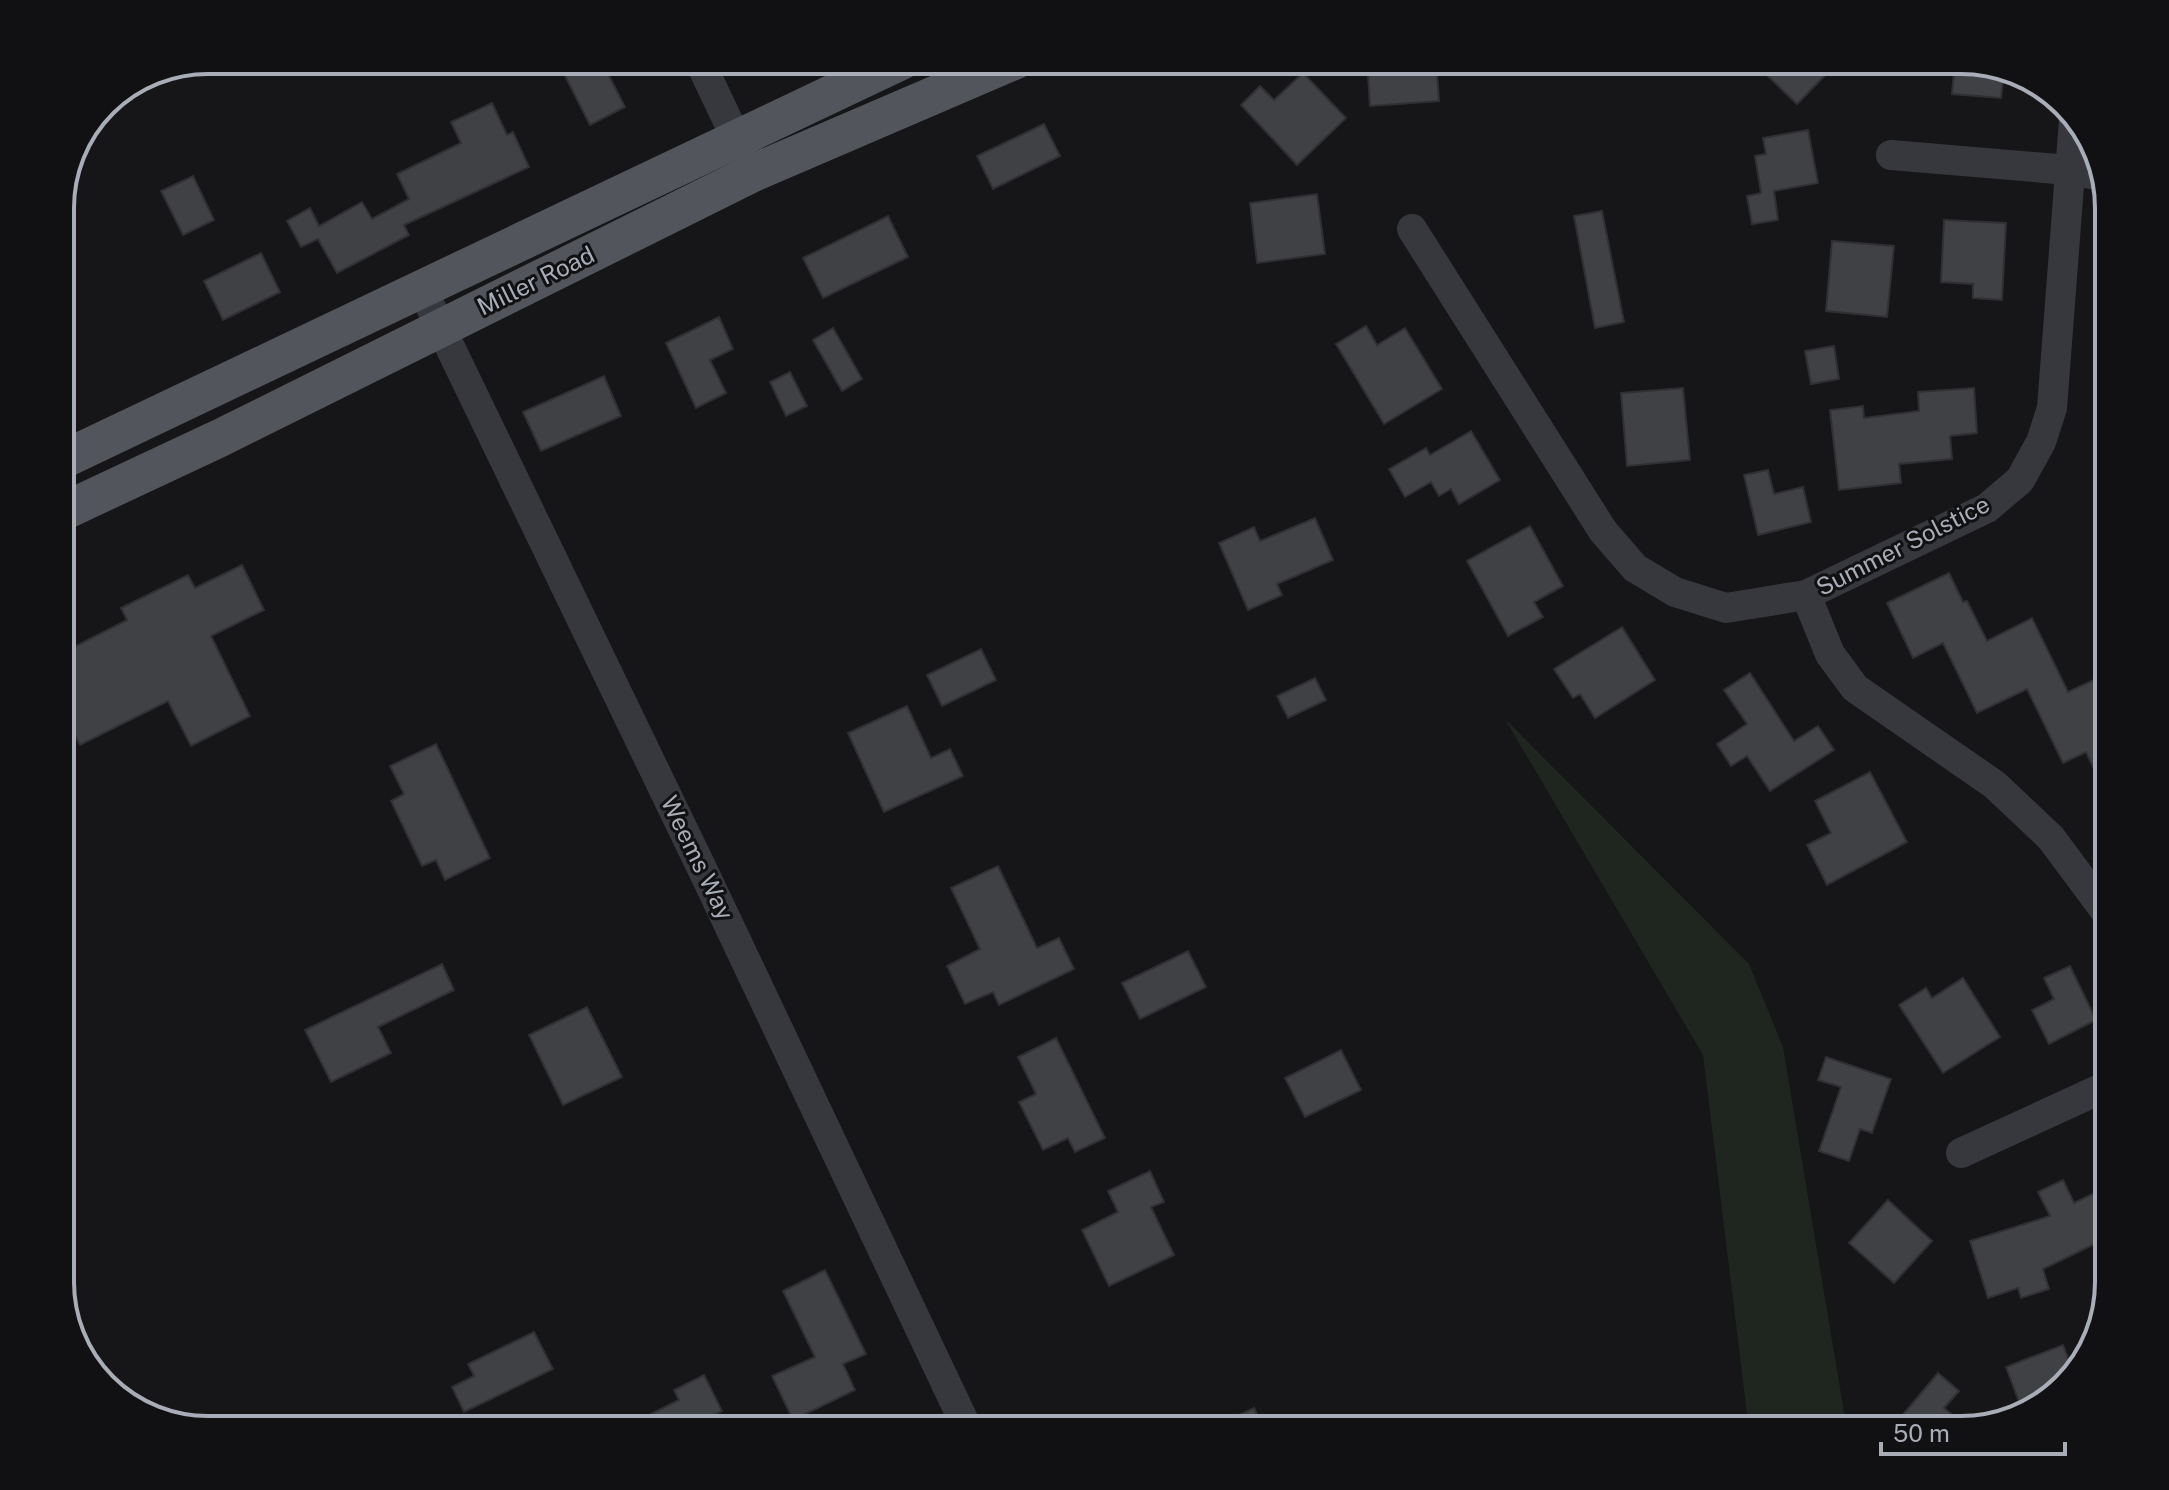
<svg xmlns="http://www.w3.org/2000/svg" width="2169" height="1490" font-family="'Public Sans',sans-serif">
	<rect width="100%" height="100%" fill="#161618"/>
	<!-- green -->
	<path fill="#1e261f" d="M 1505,719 L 1749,964 L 1783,1047 L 1847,1430 L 1749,1430 L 1703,1055 Z"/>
	<!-- building -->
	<g fill="#404145" stroke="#303034" stroke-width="2">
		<path d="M 557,60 L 601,60 L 625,107 L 590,125 Z"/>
		<path d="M 1367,60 L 1436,60 L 1439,101 L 1370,106 Z"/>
		<path d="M 1751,60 L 1840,60 L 1797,104 Z"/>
		<path d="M 1955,60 L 2004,73 L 2001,98 L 1952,94 Z"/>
		<path d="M 1303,73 L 1346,118 L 1297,165 L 1241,105 L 1260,86 L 1274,100 Z"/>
		<path d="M 492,103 L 507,135 L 513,132 L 529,167 L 404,225 L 409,235 L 337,273 L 318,239 L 301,247 L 287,221 L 310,208 L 319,226 L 362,202 L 372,219 L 409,199 L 397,174 L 461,143 L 451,122 Z"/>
		<path d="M 1044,124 L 1060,156 L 993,189 L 977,156 Z"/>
		<path d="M 1808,130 L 1818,183 L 1774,191 L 1778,220 L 1752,224 L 1747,196 L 1761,193 L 1755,156 L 1766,154 L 1763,138 Z"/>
		<path d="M 193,176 L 214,220 L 183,235 L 161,191 Z"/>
		<path d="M 1317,194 L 1325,254 L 1257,263 L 1250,203 Z"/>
		<path d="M 1602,211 L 1624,322 L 1595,328 L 1574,216 Z"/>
		<path d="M 888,216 L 908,257 L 823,298 L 803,258 Z"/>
		<path d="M 1944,220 L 2006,223 L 2002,300 L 1973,298 L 1973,284 L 1941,282 Z"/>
		<path d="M 1832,241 L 1894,246 L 1887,317 L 1826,311 Z"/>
		<path d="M 261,253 L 280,292 L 223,320 L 204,281 Z"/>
		<path d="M 719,317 L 733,349 L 710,360 L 726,393 L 696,408 L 666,343 Z"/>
		<path d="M 1366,326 L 1377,345 L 1405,328 L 1442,389 L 1384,424 L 1336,344 Z"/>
		<path d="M 833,328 L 862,379 L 842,391 L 813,340 Z"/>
		<path d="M 1834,346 L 1839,379 L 1811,384 L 1805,351 Z"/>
		<path d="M 790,372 L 807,406 L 786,416 L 770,382 Z"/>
		<path d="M 604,376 L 621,416 L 541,451 L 523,412 Z"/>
		<path d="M 1683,388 L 1690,460 L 1627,466 L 1621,393 Z"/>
		<path d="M 1974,388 L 1977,433 L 1950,436 L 1952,459 L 1899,464 L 1901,483 L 1839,490 L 1830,410 L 1863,406 L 1864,418 L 1919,411 L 1918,392 Z"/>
		<path d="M 1471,431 L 1500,480 L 1459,504 L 1451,489 L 1439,496 L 1431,482 L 1405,497 L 1389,469 L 1426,448 L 1430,455 Z"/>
		<path d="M 1768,470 L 1774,494 L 1803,487 L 1811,522 L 1758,535 L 1744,475 Z"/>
		<path d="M 1315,518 L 1333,560 L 1277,584 L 1282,595 L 1248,610 L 1219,543 L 1254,527 L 1260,541 Z"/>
		<path d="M 1530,526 L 1563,586 L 1534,602 L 1543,617 L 1508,636 L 1467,561 Z"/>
		<path d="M 242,565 L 264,610 L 211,636 L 250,716 L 191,746 L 168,701 L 80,745 L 60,706 L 60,654 L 127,620 L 121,608 L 188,575 L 195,588 Z"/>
		<path d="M 1949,573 L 1963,602 L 1967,601 L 1987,641 L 2032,618 L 2068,692 L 2100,677 L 2109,695 L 2109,801 L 2086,752 L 2063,763 L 2027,689 L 1977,713 L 1943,643 L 1913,658 L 1887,603 Z"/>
		<path d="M 1622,627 L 1655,680 L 1595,718 L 1580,694 L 1573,698 L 1554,669 Z"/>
		<path d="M 981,649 L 996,680 L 942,706 L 927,675 Z"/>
		<path d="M 1750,673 L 1794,741 L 1818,726 L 1834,750 L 1770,791 L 1747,756 L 1731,766 L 1717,744 L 1747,724 L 1724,690 Z"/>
		<path d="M 1315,678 L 1326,700 L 1288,718 L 1277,696 Z"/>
		<path d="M 907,706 L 931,758 L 950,749 L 963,776 L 884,812 L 848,733 Z"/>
		<path d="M 436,744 L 490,858 L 445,880 L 436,860 L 422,866 L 391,801 L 404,794 L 390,766 Z"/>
		<path d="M 1870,772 L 1907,842 L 1827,885 L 1807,845 L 1831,833 L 1815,801 Z"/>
		<path d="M 998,866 L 1037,948 L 1059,938 L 1074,969 L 999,1005 L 993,992 L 965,1004 L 947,966 L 980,949 L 951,888 Z"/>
		<path d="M 1188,951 L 1206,987 L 1140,1019 L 1122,983 Z"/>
		<path d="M 442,964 L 454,990 L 378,1027 L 391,1053 L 331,1082 L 305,1030 Z"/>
		<path d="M 2070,966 L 2096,1020 L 2049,1044 L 2032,1010 L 2054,999 L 2044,978 Z"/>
		<path d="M 1963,978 L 2000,1037 L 1943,1073 L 1899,1005 L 1926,988 L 1932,998 Z"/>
		<path d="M 587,1007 L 622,1077 L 563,1105 L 529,1035 Z"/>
		<path d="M 1056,1038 L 1105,1138 L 1075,1152 L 1068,1138 L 1043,1150 L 1019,1102 L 1036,1094 L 1018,1057 Z"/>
		<path d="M 1341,1050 L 1361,1090 L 1305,1117 L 1285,1078 Z"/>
		<path d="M 1826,1057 L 1891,1079 L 1872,1133 L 1860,1129 L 1849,1161 L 1819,1151 L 1841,1087 L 1818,1080 Z"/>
		<path d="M 1150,1171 L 1164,1202 L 1151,1207 L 1174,1255 L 1109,1286 L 1082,1230 L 1118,1212 L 1108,1191 Z"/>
		<path d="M 2063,1180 L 2074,1203 L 2109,1186 L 2109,1237 L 2043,1269 L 2049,1289 L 2021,1298 L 2018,1288 L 1988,1298 L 1970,1241 L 2050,1216 L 2038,1192 Z"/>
		<path d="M 1888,1200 L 1932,1241 L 1894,1283 L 1849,1243 Z"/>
		<path d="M 825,1270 L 866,1354 L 843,1364 L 855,1390 L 793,1420 L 772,1376 L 815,1357 L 783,1291 Z"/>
		<path d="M 534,1332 L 553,1369 L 464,1412 L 452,1387 L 474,1376 L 468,1364 Z"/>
		<path d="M 2063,1345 L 2074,1373 L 2024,1415 L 2006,1367 Z"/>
		<path d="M 1938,1373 L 1959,1391 L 1944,1408 L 1968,1428 L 1890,1430 Z"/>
		<path d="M 704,1375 L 722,1411 L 685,1430 L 619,1430 L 679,1400 L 674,1390 Z"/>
		<path d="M 1254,1408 L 1264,1430 L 1207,1430 Z"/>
	</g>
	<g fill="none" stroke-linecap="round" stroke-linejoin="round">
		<!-- minor -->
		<g stroke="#37383d" stroke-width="30">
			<path d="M 699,60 L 746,159"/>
			<path d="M 1891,155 L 2069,170 L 2102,176"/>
			<path d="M 1412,229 L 1603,531 L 1635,568 L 1675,592 L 1726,608 L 1806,595 L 1987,508 L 2020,480 L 2041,442 L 2052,408 L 2074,120"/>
			<path d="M 422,289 L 707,879 L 968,1430"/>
			<path d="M 1806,595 L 1830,654 L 1855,688 L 1995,785 L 2051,838 L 2109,916"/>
			<path d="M 1961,1153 L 2109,1085"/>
		</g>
		<!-- major -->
		<g stroke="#53555c" stroke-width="38">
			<path d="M 60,461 L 903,60"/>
			<path d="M 60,513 L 220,438 L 753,173 L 1016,60"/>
		</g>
	</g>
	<g text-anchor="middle" stroke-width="6" stroke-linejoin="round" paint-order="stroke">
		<!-- street labels -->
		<g font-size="24" fill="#a8adb8" stroke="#111113">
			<text transform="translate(536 281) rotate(-26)" y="8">Miller Road</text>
			<text transform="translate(1903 546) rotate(-27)" y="8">Summer Solstice</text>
			<text transform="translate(697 858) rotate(64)" y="8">Weems Way</text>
		</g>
	</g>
	<!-- crop -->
	<path d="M0 0H2169V1490H0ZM208 74H1961A134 134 0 0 1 2095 208V1282A134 134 0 0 1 1961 1416H208A134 134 0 0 1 74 1282V208A134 134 0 0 1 208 74Z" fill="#111113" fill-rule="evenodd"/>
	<path fill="none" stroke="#a8adb8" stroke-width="4" d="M208 74H1961A134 134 0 0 1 2095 208V1282A134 134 0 0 1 1961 1416H208A134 134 0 0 1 74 1282V208A134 134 0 0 1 208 74Z"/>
	<!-- scale -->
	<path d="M1881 1442v12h184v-12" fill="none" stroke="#a8adb8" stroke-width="4"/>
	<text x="1893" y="1442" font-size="24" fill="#a8adb8" stroke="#111113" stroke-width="6" paint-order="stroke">50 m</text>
</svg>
